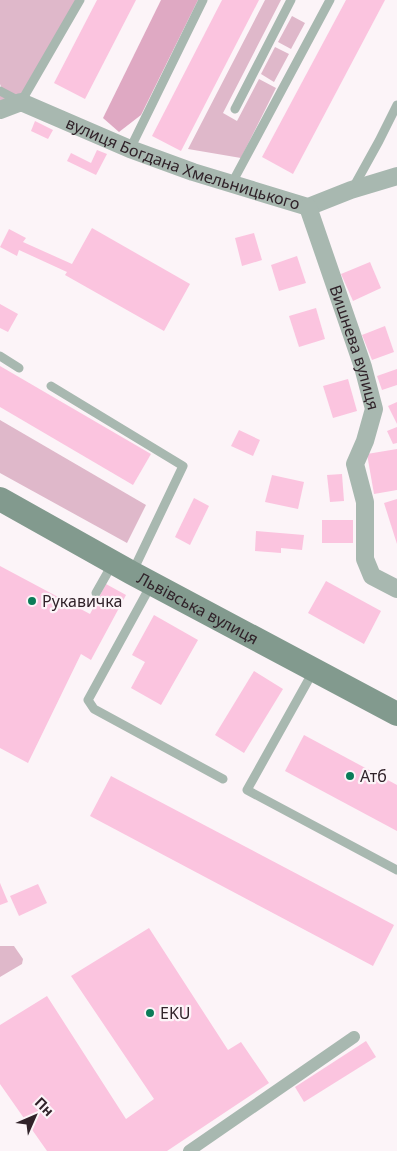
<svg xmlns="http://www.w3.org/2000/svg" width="397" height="1151" font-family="'Noto Sans',sans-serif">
	<rect width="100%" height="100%" fill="#fcf4f8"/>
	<!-- green -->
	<g fill="#dfb8ca">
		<path d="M 0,0 L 80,0 L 21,102 L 0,110 L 0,91 L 3,92 L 0,84 Z"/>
		<path d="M 265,0 L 281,0 L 223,113 L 237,121 L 259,79 L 276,88 L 241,158 L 188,149 Z"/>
		<path d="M 292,16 L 305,23 L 291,49 L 278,42 Z"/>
		<path d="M 275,47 L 289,54 L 274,82 L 261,74 Z"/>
		<path d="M 0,420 L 146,505 L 127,543 L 0,473 Z"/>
		<path d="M 0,946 L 14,946 L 23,959 L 22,964 L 0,977 Z"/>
	</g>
	<!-- forest -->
	<path fill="#dfa9c3" d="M 161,0 L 198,0 L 141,115 L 119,132 L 103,118 Z"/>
	<!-- building -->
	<g fill="#fbc4df">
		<path d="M 97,0 L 136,0 L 85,99 L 54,83 Z"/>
		<path d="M 222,0 L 259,0 L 181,151 L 152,136 Z"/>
		<path d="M 346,0 L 385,0 L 293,174 L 262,157 Z"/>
		<path d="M 35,121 L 53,130 L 48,139 L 31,131 Z"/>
		<path d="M 97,150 L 107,154 L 96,175 L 67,161 L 71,153 L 91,163 Z"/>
		<path d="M 92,228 L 190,284 L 164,331 L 65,275 L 67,272 L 19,250 L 17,256 L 0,247 L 9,229 L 26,238 L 23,242 L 72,264 Z"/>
		<path d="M 254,233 L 262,260 L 242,266 L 235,238 Z"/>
		<path d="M 297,256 L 306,283 L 279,291 L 271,265 Z"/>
		<path d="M 370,262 L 381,288 L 353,301 L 341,274 Z"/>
		<path d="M 0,304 L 18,314 L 8,332 L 0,328 Z"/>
		<path d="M 316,308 L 325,339 L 299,347 L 289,316 Z"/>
		<path d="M 385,326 L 394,352 L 372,360 L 362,335 Z"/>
		<path d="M 0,366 L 151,454 L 133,485 L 0,407 Z"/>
		<path d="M 397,369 L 397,385 L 382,390 L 377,376 Z"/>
		<path d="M 348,379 L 357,411 L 333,418 L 323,386 Z"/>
		<path d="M 397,402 L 397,424 L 388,406 Z"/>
		<path d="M 397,427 L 397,443 L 393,444 L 387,431 Z"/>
		<path d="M 239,430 L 260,440 L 253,456 L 231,446 Z"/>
		<path d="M 397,449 L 397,490 L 374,494 L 367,454 Z"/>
		<path d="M 342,474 L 344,501 L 330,502 L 327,475 Z"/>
		<path d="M 272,475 L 304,482 L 298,509 L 265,502 Z"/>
		<path d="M 194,498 L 209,506 L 190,545 L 175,537 Z"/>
		<path d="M 397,499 L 397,544 L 384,503 Z"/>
		<rect x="322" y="520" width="31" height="23"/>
		<path d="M 256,531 L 304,535 L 302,550 L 281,548 L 281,553 L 255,551 Z"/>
		<path d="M 0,566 L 90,614 L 106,584 L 126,595 L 91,660 L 81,654 L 28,763 L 0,748 Z"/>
		<path d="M 326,581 L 381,611 L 364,644 L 308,613 Z"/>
		<path d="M 154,615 L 198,640 L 161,705 L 131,688 L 145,662 L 132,655 Z"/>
		<path d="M 254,671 L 283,689 L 244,753 L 215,735 Z"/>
		<path d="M 304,735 L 397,785 L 397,831 L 285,771 Z"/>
		<path d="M 111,776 L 394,925 L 373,966 L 90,816 Z"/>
		<path d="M 0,883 L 8,902 L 0,905 Z"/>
		<path d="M 38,884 L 47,903 L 19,916 L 10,896 Z"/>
		<path d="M 149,928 L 228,1050 L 241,1042 L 269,1083 L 167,1151 L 47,1151 L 0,1084 L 0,1025 L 47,996 L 126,1119 L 154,1099 L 71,976 Z"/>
		<path d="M 366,1041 L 376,1057 L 304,1102 L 295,1087 Z"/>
	</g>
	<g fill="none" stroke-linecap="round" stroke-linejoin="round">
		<!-- service -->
		<g stroke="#a8b8b0" stroke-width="9">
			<path d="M 0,91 L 21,102 L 80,0"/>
			<path d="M 235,109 L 291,0"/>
			<path d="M 130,149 L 203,0"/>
			<path d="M 232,183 L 330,0"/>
			<path d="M 353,188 L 379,141 L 397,105"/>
			<path d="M 0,356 L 19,368"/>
			<path d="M 51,386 L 183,466 L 132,573"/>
			<path d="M 151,585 L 88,700 L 94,709 L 223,779"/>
			<path d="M 96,593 L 113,563"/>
			<path d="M 314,670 L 247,790 L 397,870"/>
		</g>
		<!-- pedestrian -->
		<path stroke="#a8b8b0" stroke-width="12" d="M 189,1151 L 354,1037"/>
		<!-- minor -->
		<g stroke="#a8b8b0" stroke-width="18">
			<path id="s1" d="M 0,110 L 21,102 L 130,149 L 193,172 L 308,207 L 351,190 L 397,176"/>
			<path id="s2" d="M 308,207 L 363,367 L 374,409 L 365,441 L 355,464 L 365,502 L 365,559 L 372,576 L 397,589"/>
		</g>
		<!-- secondary -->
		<path stroke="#829a8e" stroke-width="24" id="s3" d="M 0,499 L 132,573 L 397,714"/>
	</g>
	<!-- markers -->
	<g fill="#0a7c58" stroke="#fcf4f8" stroke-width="2">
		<circle cx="32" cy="601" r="5"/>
		<circle cx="350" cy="776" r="5"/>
		<circle cx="150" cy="1013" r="5"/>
	</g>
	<g text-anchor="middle" stroke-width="4.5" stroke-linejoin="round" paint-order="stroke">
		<!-- street labels -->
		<g font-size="16" fill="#302229" stroke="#fcf4f8">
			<text dy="6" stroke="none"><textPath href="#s1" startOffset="196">вулиця Богдана Хмельницького</textPath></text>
			<text dy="6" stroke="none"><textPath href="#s2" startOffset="148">Вишнева вулиця</textPath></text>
			<text dy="6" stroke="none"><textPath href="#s3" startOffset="226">Львівська вулиця</textPath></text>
		</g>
		<!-- poi labels -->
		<g font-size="16" fill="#302229" stroke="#fcf4f8" text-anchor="start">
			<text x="42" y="607">Рукавичка</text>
			<text x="360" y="782">Атб</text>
			<text x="160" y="1019">EKU</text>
		</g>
	</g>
	<!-- north arrow -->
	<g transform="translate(35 1116) rotate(45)" stroke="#fcf4f8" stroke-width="4" paint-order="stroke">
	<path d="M0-4L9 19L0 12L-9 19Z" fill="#302229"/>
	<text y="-8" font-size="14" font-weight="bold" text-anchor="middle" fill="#302229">Пн</text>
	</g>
</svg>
